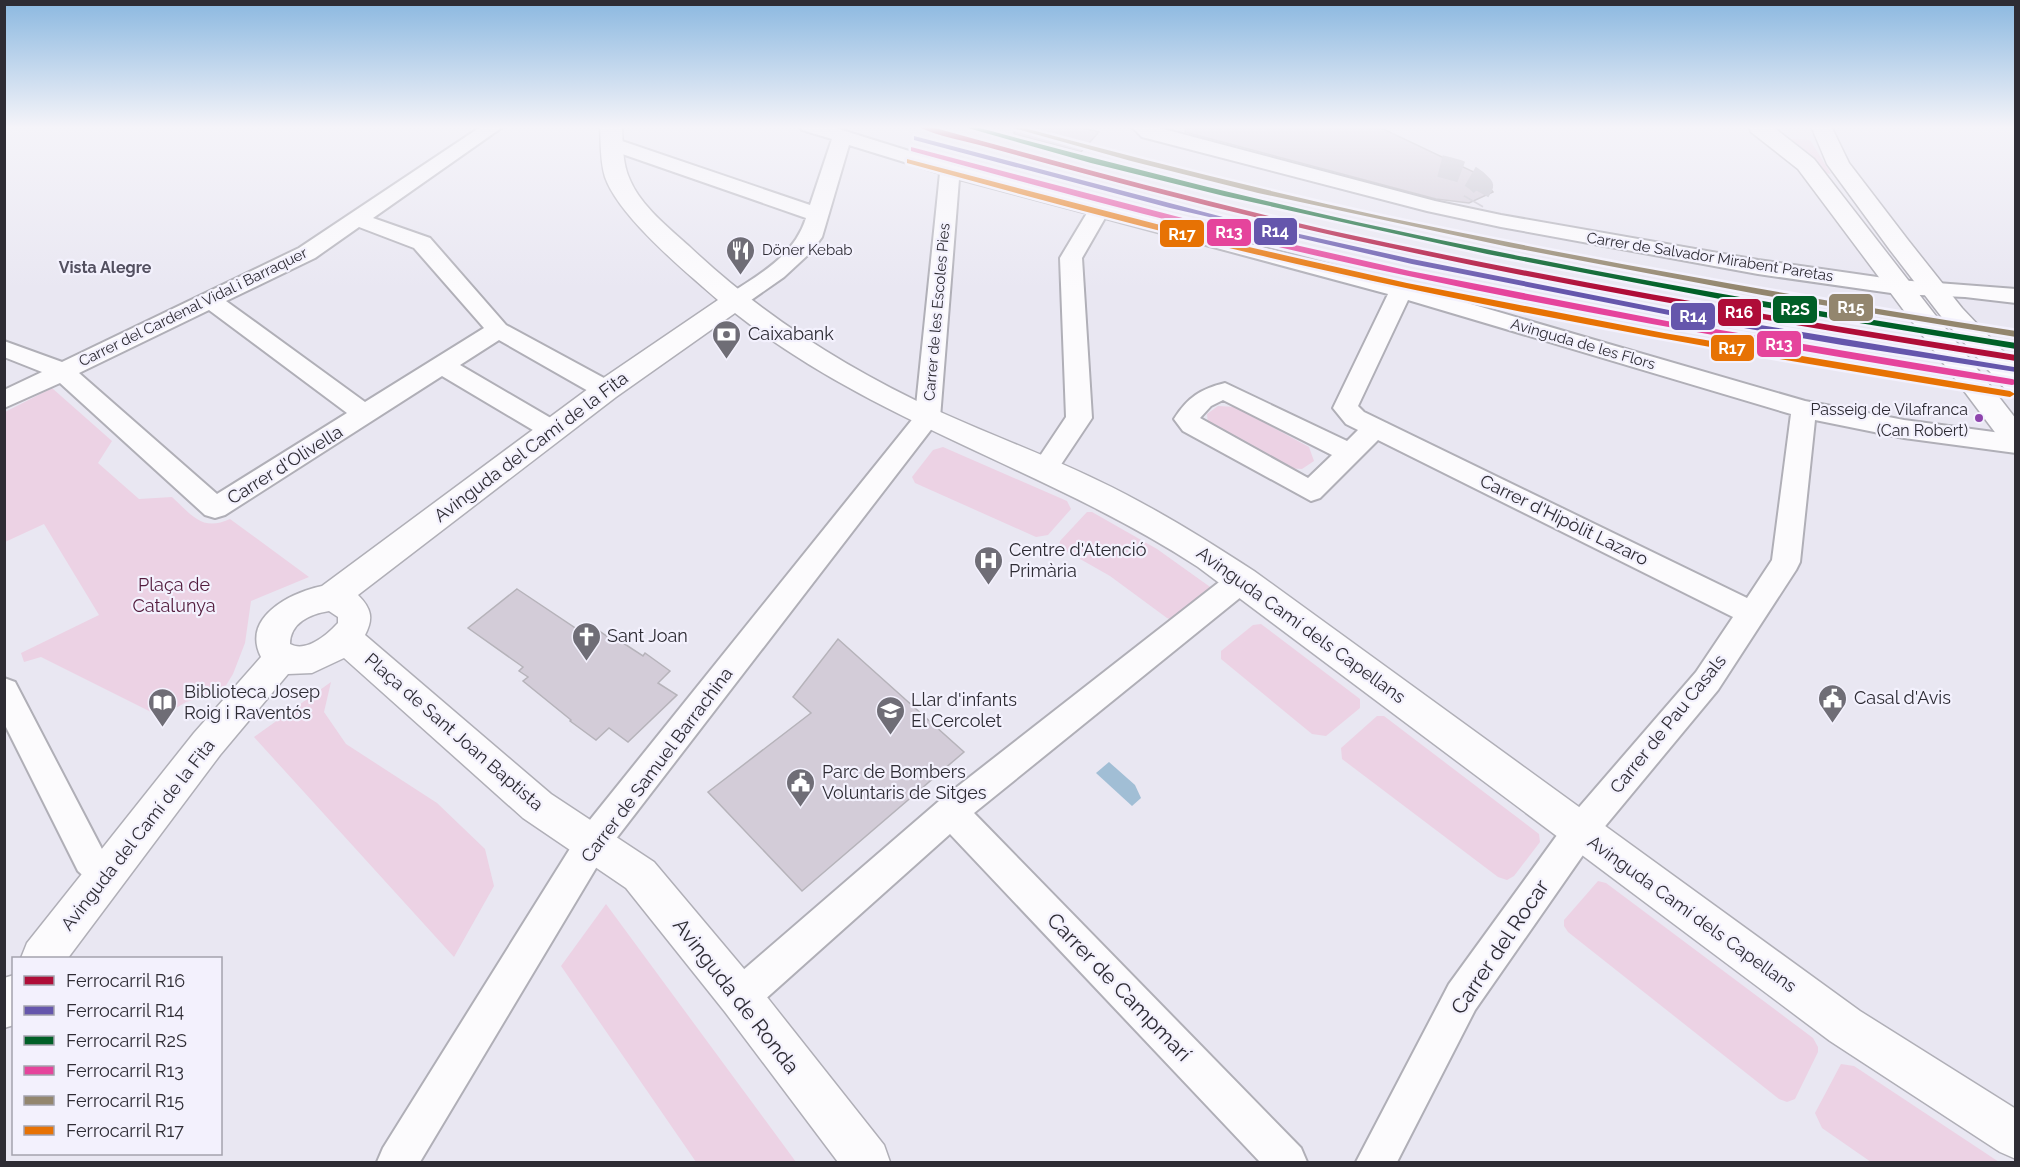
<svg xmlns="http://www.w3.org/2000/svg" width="2020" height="1167" font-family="Raleway,sans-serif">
	<rect width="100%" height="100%" fill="#e9e7f2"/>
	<!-- green -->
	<g fill="#ecd2e4">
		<path d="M 1790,139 L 1810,140 L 1831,174 L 1824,173 Z"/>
		<path d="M 52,388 L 112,441 L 98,463 L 139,499 L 172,497 C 192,515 202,532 230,519 L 309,577 L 251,601 L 245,643 L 233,674 L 222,692 L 186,702 L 161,717 L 41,657 L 24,662 L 21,653 L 99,615 L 44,524 L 5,542 L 5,412 Z"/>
		<path d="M 1218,406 L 1236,407 L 1309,447 L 1314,461 L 1302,469 L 1286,468 L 1208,424 L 1207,414 Z"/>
		<path d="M 943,447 L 1067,501 L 1071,509 L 1048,535 L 1036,537 L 915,483 L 912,477 L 933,450 Z"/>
		<path d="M 1087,512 L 1092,512 L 1157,549 L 1213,589 L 1172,620 L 1167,618 L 1110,576 L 1059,547 L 1060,541 Z"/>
		<path d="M 1261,624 L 1360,699 L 1360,708 L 1326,736 L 1312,734 L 1221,659 L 1221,651 L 1253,625 Z"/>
		<path d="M 331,682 L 324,712 L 346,744 L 437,803 L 485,849 L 494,886 L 454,957 L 254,737 Z"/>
		<path d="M 1377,716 L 1384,716 L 1539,834 L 1540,842 L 1514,876 L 1507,880 L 1498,877 L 1342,759 L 1341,748 Z"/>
		<path d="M 1598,881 L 1606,883 L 1813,1038 L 1818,1047 L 1818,1052 L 1795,1099 L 1787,1102 L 1779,1099 L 1568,932 L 1564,926 L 1564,920 Z"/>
		<path d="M 606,904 L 796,1162 L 696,1162 L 561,966 Z"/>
		<path d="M 1841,1064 L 1854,1066 L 1999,1162 L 1871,1162 L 1822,1128 L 1815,1113 Z"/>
	</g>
	<!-- water -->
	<path fill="#a1bed5" d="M 1109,762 L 1135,785 L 1141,798 L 1132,806 L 1096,773 Z"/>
	<!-- building -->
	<g fill="#d3ccd8" stroke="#b6b3ba" stroke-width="1.5">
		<path d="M 1016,126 L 1075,126 L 1099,132 L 1081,152 L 1014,134 Z"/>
		<path d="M 1186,126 L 1377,126 L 1478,174 L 1493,192 L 1469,203 L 1436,199 L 1185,132 Z"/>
		<path d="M 517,589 L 580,631 L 589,624 L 614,641 L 617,639 L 643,656 L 645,653 L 670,671 L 658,683 L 677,695 L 628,742 L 609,728 L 596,740 L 570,721 L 571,720 L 523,681 L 528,677 L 519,671 L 523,667 L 468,628 Z"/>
		<path d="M 838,639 L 964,752 L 802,891 L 708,792 L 811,713 L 793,697 Z"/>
	</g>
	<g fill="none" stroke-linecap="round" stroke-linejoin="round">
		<!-- street-tunnel -->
		<path stroke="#c4c2cc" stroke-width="22" stroke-dasharray="22 10" stroke-linecap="butt" d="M 1440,166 C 1456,170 1471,173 1482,186 L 1473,202"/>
		<defs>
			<g id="street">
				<path d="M 482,126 L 504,126 L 373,218 L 430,238 L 506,325 L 615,384 L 618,390 L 615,396 L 606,398 L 597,396 L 499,340 L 460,365 L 561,424 L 565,430 L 561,436 L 552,439 L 543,436 L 442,376 L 225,515 L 215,518 L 205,515 L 60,383 L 4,408 L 4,390 L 42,372 L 4,357 L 4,341 L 62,362 L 299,248 ZM 359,227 L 414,248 L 484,328 L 365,402 L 226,301 L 315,258 ZM 209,310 L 347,413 L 217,494 L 79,373 Z"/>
				<path d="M 800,126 L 829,126 L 957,166 L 1409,286 L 1805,401 L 1904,420 L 2016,435 L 2016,453 L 1904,438 L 1815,420 L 1800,562 L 1796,570 L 1718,690 L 1592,842 L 1475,1010 L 1397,1162 L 1356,1162 L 1449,984 L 1568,820 L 1696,672 L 1733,617 L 1378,440 L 1320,498 L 1311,501 L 1183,431 L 1174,419 C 1188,397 1201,389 1225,383 L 1347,441 L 1358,430 L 1346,424 L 1333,408 L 1388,294 L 1105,218 L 1082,258 L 1092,418 L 1054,475 L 1045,477 L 1036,475 L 1032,468 L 1066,417 L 1060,258 L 1087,213 L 959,179 L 940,418 L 605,853 L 420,1162 L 377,1162 L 383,1148 L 581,831 L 915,416 L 940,173 L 849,145 L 822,237 L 811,252 L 784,277 L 744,305 L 728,305 L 725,300 L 728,295 C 760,274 794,256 806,218 L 605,148 L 602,144 L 612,138 L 619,140 L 810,205 L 832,139 L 802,130 ZM 1408,300 L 1791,414 L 1772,560 L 1747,598 L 1364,412 L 1358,406 ZM 1223,400 L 1332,455 L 1308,478 L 1200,418 L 1211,406 Z"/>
				<path d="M 1131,126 L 1152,126 L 1435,201 L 1501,215 L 1758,260 L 1898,280 L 2016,289 L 2016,303 L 1965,297 L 1898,294 L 1758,274 L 1501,227 L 1427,211 L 1142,137 Z"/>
				<path d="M 1242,569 L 1252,572 L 1256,580 L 1252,588 L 974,813 L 1301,1148 L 1307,1162 L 1260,1162 L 950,834 L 753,1010 L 740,1016 L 727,1010 L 721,997 L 727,984 L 939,801 L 1232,572 Z"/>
				<path d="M 4,678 L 15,682 L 102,849 L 118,862 L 123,874 L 118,886 L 106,890 L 94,886 L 78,871 L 4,723 Z"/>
			</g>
			<g id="secondary">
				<path d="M 600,126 L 622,126 C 623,144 622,163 630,180 C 641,206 669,228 690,247 C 763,316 847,369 938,411 C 991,435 1045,455 1097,480 C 1152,506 1203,538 1254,571 L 1860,1011 L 2016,1109 L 2016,1159 L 2000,1152 L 1830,1041 L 1198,567 C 1050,470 875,424 735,313 L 616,397 L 358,595 C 371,608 374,618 365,635 L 551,794 L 654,862 L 755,982 L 884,1145 L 890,1162 L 838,1162 L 725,1012 L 626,888 L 523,818 L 344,658 L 312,673 L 288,674 L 220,755 L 68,958 L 21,958 L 27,943 L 194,733 L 261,657 C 241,617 290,593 322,586 L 596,383 L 718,300 C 686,272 619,217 605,177 C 600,161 601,143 600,126 ZM 329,611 L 338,617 L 338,623 C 327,635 306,653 290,644 C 290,623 310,614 329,611 Z"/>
				<path d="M 1749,126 L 1772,126 L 1814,159 L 2016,419 L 2016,450 L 2006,447 L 1798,169 L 1751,132 Z"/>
				<path d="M 1811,126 L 1831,126 L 1849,163 L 1908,240 L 1962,308 L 2016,365 L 2016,392 L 2006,390 L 1944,320 L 1890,250 L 1827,164 Z"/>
				<path d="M 14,975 L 14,1025 L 4,1028 L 4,978 Z"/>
			</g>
		</defs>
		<!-- street casing -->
		<use href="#street" stroke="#b0afb7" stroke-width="4"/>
		<!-- secondary casing -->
		<use href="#secondary" stroke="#b0afb7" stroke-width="3"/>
		<!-- street -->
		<use href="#street" fill="#fcfbfd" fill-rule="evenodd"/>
		<!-- secondary -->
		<use href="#secondary" fill="#fcfbfd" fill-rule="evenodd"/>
		<defs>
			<path id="rail-1" d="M 917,126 L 928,126 C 1061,163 1194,199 1328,230 C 1556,280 1786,319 2016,355 L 2016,361 C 1725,315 1435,265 1150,191 C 1096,177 1041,162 987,147 C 965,141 936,136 917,126 Z"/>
			<path id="rail-2" d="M 914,136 L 1223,217 L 1412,259 L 1669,310 L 2014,367 L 2016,368 L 2016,372 L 1842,345 L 1669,315 L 1412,264 L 1170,208 L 914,140 Z"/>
			<path id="rail-3" d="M 961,126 L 972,126 C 1100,160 1228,193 1357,222 C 1575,270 1795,308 2016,343 L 2016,349 L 1751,305 L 1487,254 L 1224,196 L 1091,163 Z"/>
			<path id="rail-4" d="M 911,147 L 1221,228 L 1410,271 L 1667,321 L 2012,379 L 2015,380 L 2016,384 L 2012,385 C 1781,348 1550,309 1322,257 C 1184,226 1048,189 911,151 Z"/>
			<path id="rail-5" d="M 1006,126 L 1017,126 C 1139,159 1262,190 1385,217 C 1594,261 1805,298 2016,331 L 2016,337 L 1762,295 L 1509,247 L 1258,193 L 1131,161 Z"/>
			<path id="rail-6" d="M 907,159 L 1218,240 L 1407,283 L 1664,333 L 2010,391 L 2015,394 L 2010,397 C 1779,360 1548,321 1319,269 C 1181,238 1044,201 907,163 Z"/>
		</defs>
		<!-- rail-1 casing -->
		<use href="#rail-1" stroke="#f3f1fd" stroke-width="5"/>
		<!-- rail-2 casing -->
		<use href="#rail-2" stroke="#f3f1fd" stroke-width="5"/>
		<!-- rail-3 casing -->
		<use href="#rail-3" stroke="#f3f1fd" stroke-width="5"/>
		<!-- rail-4 casing -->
		<use href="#rail-4" stroke="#f3f1fd" stroke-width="5"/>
		<!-- rail-5 casing -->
		<use href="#rail-5" stroke="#f3f1fd" stroke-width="5"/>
		<!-- rail-6 casing -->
		<use href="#rail-6" stroke="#f3f1fd" stroke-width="5"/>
		<!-- rail-1 -->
		<use href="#rail-1" fill="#af0d38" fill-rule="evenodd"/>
		<!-- rail-2 -->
		<use href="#rail-2" fill="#6556ac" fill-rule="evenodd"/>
		<!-- rail-3 -->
		<use href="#rail-3" fill="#005f27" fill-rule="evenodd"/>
		<!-- rail-4 -->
		<use href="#rail-4" fill="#e5449c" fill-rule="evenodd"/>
		<!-- rail-5 -->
		<use href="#rail-5" fill="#93866e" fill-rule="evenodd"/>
		<!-- rail-6 -->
		<use href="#rail-6" fill="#e77204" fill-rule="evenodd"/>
	</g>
	<!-- sky -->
	<linearGradient id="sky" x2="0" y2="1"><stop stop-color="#8bb8e0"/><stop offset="0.44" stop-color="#f5f4f9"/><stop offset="1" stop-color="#f5f4f9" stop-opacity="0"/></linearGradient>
	<rect width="2020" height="289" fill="url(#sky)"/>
	<!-- icons -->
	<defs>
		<symbol id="restaurant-pin" viewBox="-11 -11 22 30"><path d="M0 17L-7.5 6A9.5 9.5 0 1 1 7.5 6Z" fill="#6f6d76" stroke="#f3f1fd"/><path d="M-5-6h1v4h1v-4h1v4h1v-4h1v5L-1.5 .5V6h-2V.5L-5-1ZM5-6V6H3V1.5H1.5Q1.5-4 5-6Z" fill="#fff"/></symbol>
		<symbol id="bank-pin" viewBox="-11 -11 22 30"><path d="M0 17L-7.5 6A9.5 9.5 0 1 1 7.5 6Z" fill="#6f6d76" stroke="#f3f1fd"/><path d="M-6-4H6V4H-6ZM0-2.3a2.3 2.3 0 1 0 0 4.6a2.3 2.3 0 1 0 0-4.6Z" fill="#fff"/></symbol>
		<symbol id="hospital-pin" viewBox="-11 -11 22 30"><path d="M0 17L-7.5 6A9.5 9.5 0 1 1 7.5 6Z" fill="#6f6d76" stroke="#f3f1fd"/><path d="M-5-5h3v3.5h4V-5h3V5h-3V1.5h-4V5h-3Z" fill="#fff"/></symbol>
		<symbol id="church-pin" viewBox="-11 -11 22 30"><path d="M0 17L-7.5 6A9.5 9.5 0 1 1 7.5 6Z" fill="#6f6d76" stroke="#f3f1fd"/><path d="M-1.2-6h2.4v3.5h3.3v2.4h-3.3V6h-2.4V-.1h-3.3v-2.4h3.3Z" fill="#fff"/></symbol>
		<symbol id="civic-pin" viewBox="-11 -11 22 30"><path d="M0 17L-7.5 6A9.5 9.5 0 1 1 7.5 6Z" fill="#6f6d76" stroke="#f3f1fd"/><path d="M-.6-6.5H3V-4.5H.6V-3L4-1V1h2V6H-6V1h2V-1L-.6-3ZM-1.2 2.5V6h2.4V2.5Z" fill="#fff"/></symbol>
		<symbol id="library-pin" viewBox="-11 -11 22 30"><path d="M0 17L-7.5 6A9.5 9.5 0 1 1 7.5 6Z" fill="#6f6d76" stroke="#f3f1fd"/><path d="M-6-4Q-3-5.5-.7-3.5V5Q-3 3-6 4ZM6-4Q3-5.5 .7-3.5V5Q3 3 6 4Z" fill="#fff"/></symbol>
		<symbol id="school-pin" viewBox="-11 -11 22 30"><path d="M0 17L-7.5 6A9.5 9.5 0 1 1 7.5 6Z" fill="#6f6d76" stroke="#f3f1fd"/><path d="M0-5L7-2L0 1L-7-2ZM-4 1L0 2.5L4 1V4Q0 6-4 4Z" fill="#fff"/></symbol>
	</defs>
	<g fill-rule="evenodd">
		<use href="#restaurant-pin" x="724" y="234" width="33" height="45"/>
		<use href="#bank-pin" x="710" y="318" width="33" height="45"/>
		<use href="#hospital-pin" x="972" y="544" width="33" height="45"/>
		<use href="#church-pin" x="570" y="620" width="33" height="45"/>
		<use href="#civic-pin" x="1816" y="682" width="33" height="45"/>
		<use href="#library-pin" x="146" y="686" width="33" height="45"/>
		<use href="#school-pin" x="874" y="694" width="33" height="45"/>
		<use href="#civic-pin" x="784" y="766" width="33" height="45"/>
	</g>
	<!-- markers -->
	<circle fill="#8e44ad" stroke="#f3f1fd" stroke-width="2" cx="1979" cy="418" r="5"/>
	<g text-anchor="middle" stroke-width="4.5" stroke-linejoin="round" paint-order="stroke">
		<!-- far-poi labels -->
		<g font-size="15" fill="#2e2c34" stroke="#f3f1fd" text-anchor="start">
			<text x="762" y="255">Döner Kebab</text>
		</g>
		<!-- far-street labels -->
		<g font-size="15" fill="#2e2c34" stroke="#f3f1fd">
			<text transform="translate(1710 257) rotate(9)" y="5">Carrer de Salvador Mirabent Paretas</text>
			<text transform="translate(193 307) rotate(-26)" y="5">Carrer del Cardenal Vidal i Barraquer</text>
			<text transform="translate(937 312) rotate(-85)" y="5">Carrer de les Escoles Pies</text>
			<text transform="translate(1583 344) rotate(16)" y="5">Avinguda de les Flors</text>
		</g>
		<!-- far-neighbourhood labels -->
		<g font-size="16" font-weight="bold" fill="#535060" stroke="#f3f1fd">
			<text x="105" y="273">Vista Alegre</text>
		</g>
		<!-- bus labels -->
		<g font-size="16" fill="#2e2c34" stroke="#f3f1fd" text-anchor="end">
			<text x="1968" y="415">Passeig de Vilafranca<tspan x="1968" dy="21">(Can Robert)</tspan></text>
		</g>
		<!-- poi labels -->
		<g font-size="18" fill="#2e2c34" stroke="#f3f1fd" text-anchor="start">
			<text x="748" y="340">Caixabank</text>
			<text x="1009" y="556">Centre d'Atenció<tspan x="1009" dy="21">Primària</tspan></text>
			<text x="607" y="642">Sant Joan</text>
			<text x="184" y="698">Biblioteca Josep<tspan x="184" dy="21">Roig i Raventós</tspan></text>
			<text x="1854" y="704">Casal d'Avis</text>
			<text x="911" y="706">Llar d'infants<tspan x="911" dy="21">El Cercolet</tspan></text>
			<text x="822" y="778">Parc de Bombers<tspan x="822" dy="21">Voluntaris de Sitges</tspan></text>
		</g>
		<!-- street labels -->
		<g font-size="18" fill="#2e2c34" stroke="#f3f1fd">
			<text transform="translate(531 447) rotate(-37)" y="6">Avinguda del Camí de la Fita</text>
			<text transform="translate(285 465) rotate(-32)" y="6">Carrer d'Olivella</text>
			<text transform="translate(1564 520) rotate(26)" y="6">Carrer d'Hipòlit Lazaro</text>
			<text transform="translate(1301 625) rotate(36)" y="6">Avinguda Camí dels Capellans</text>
			<text transform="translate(1668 724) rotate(-51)" y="6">Carrer de Pau Casals</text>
			<text transform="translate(454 732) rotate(41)" y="6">Plaça de Sant Joan Baptista</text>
			<text transform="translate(657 765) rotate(-53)" y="6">Carrer de Samuel Barrachina</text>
			<text transform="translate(138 835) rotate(-52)" y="6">Avinguda del Camí de la Fita</text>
			<text transform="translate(1692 914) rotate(36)" y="6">Avinguda Camí dels Capellans</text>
		</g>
		<!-- park labels -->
		<g font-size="18" fill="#531c3d" stroke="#f3f1fd">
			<text x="174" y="591">Plaça de<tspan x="174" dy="21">Catalunya</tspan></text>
		</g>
		<!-- near-street labels -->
		<g font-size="21" fill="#2e2c34" stroke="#f3f1fd">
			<text transform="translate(1500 947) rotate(-56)" y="7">Carrer del Rocar</text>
			<text transform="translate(1119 987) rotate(46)" y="7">Carrer de Campmarí</text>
			<text transform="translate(736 996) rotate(52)" y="7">Avinguda de Ronda</text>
		</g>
	</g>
	<g stroke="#f3f1fd" stroke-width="2">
		<rect x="1253" y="217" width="45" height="29" rx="6" fill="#6556ac"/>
		<rect x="1206" y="218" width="46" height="29" rx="6" fill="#e5449c"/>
		<rect x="1159" y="219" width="46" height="29" rx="6" fill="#e77204"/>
		<rect x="1828" y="293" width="46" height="29" rx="6" fill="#93866e"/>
		<rect x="1772" y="295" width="46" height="29" rx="6" fill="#005f27"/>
		<rect x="1717" y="298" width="45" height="29" rx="6" fill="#af0d38"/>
		<rect x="1670" y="302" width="46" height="29" rx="6" fill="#6556ac"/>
		<rect x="1756" y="330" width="46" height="28" rx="6" fill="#e5449c"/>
		<rect x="1710" y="334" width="45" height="28" rx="6" fill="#e77204"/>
	</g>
	<g font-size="16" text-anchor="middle" font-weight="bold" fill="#fff">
		<text x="1275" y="237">R14</text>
		<text x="1229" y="238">R13</text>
		<text x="1182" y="240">R17</text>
		<text x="1851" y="313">R15</text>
		<text x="1795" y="315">R2S</text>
		<text x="1739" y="318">R16</text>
		<text x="1693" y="322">R14</text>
		<text x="1779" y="350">R13</text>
		<text x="1732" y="354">R17</text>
	</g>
	<!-- border -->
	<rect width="2020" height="1167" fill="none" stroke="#2e2c34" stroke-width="12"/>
	<!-- legend -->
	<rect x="12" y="957" width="210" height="198" fill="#f3f1fd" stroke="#a4a2ad" stroke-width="1.5"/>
	<rect x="24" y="976" width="30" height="9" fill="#af0d38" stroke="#a4a2ad" stroke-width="1.5"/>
	<text x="66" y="987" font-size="18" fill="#2e2c34">Ferrocarril R16</text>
	<rect x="24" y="1006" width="30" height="9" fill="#6556ac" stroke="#a4a2ad" stroke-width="1.5"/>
	<text x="66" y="1017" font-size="18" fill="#2e2c34">Ferrocarril R14</text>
	<rect x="24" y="1036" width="30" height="9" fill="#005f27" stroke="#a4a2ad" stroke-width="1.5"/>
	<text x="66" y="1047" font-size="18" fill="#2e2c34">Ferrocarril R2S</text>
	<rect x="24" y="1066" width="30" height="9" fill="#e5449c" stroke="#a4a2ad" stroke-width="1.5"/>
	<text x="66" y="1077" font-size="18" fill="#2e2c34">Ferrocarril R13</text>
	<rect x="24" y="1096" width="30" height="9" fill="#93866e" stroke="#a4a2ad" stroke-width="1.5"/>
	<text x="66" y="1107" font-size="18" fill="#2e2c34">Ferrocarril R15</text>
	<rect x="24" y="1126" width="30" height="9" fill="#e77204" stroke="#a4a2ad" stroke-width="1.5"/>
	<text x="66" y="1137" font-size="18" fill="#2e2c34">Ferrocarril R17</text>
</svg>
